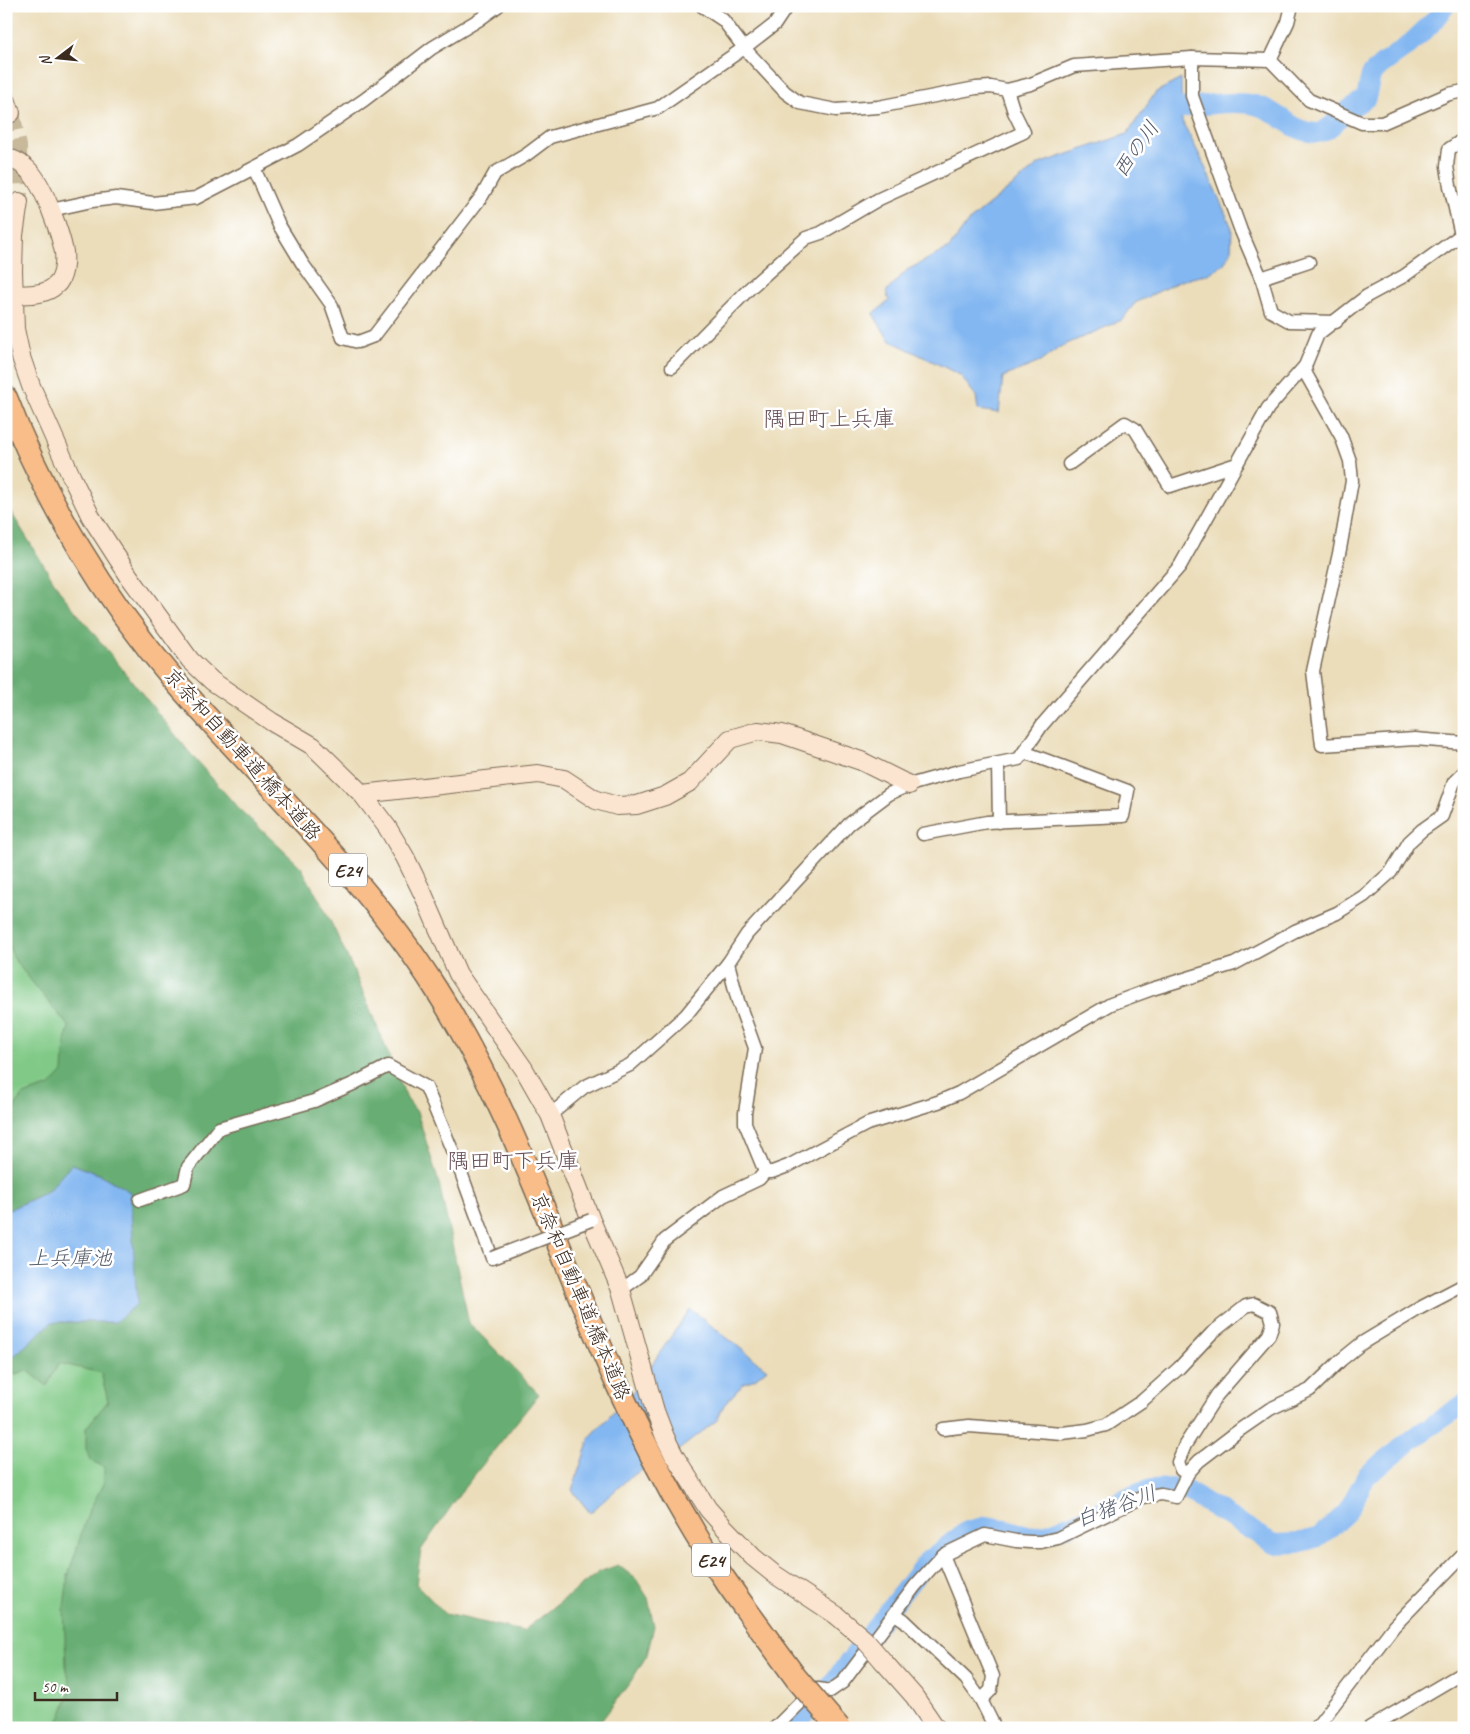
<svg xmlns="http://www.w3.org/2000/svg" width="1470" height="1734" font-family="Caveat,'Klee One',sans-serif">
	<rect width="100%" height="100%" fill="#fff"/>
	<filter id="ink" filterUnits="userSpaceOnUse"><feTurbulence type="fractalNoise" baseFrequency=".02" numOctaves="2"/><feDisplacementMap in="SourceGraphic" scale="10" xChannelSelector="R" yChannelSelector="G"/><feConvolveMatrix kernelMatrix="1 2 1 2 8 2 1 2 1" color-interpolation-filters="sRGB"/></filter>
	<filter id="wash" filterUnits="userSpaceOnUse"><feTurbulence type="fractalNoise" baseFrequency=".0096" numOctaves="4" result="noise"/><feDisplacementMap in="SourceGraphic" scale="20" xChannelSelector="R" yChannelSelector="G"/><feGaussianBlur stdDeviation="1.12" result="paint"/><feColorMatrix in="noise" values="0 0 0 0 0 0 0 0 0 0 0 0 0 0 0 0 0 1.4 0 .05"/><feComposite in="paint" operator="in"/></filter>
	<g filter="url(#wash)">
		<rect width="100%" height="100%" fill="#ebddba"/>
		<!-- green -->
		<path fill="#80c986" stroke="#5e7a52" d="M 6,813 L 46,858 L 216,1728 L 6,1728 Z"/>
		<!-- forest -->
		<path fill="#68ad73" stroke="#526c48" d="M 9,509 L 61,593 L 194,758 L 239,809 L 301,867 L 328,916 L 354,971 L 407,1099 L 417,1112 L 439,1183 L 469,1323 L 539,1394 L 464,1488 L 421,1550 L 416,1584 L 445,1614 L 523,1631 L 599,1572 L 618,1565 L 636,1579 L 648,1598 L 654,1626 L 647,1655 L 631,1681 L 596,1728 L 55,1728 L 62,1714 L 71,1688 L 66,1666 L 64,1607 L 68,1576 L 88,1513 L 104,1482 L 104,1467 L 90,1460 L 86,1449 L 86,1428 L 108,1401 L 101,1373 L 59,1363 L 47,1386 L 27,1370 L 6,1378 L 6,1359 L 15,1355 L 52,1322 L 114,1322 L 130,1192 L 101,1175 L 72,1164 L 47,1192 L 6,1211 L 6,1104 L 14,1108 L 23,1095 L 50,1086 L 63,1072 L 65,1041 L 69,1027 L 16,962 L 6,941 L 6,510 Z"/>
		<!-- water -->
		<g fill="#83b7f1" stroke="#5f7088">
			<path d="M 1181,79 L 1182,121 L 1201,158 L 1232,228 L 1231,252 L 1223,265 L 1208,274 L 1180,281 L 1135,303 L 1122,320 L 1060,347 L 1040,362 L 1003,377 L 999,413 L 978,410 L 976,396 L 960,375 L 889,340 L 873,314 L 889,301 L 886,292 L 907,270 L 949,248 L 969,221 L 1039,164 L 1127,134 L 1156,92 Z"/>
			<path d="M 72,1164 L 101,1175 L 130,1192 L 137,1304 L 115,1322 L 52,1322 L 15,1355 L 6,1359 L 6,1211 L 47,1192 Z"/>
			<path d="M 690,1309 L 767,1369 L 755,1379 L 744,1383 L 724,1405 L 717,1420 L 680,1449 L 630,1477 L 590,1513 L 572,1490 L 590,1437 L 632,1393 Z"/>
		</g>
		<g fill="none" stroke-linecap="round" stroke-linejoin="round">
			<!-- river -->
			<g stroke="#83b7f1" stroke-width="20">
				<path d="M 1158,118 L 1163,110 C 1191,108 1228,99 1255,105 C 1278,110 1292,133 1317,133 C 1329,132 1338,118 1347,111 C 1353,106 1360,102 1366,98 L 1371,75 L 1381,65 L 1409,45 L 1435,20 L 1445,6"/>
				<path d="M 791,1728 L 804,1716 L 830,1686 L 926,1562 L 967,1531 L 987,1526 L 1005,1529 L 1030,1536 L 1047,1533 L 1075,1523 L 1128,1497 L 1151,1489 L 1174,1488 L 1185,1490 L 1274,1544 L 1298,1543 L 1319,1537 L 1334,1524 L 1347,1512 L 1367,1475 L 1422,1432 L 1464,1404"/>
			</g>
		</g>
	</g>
	<g filter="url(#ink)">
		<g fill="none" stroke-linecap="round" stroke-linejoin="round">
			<!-- secondary-tunnel -->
			<path stroke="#c8b99b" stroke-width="18" stroke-dasharray="18 9" stroke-linecap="butt" d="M 11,113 L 18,146 L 19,202"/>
			<defs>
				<g id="street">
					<path d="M 702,6 L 723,20 L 744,48 L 785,92 L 800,103 L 836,110 L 878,107 L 976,88 L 991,87 L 1007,90 L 1031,84 L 1074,66 L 1192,58 L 1270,60 L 1309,100 L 1362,123 L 1382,123 L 1449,94 L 1464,91"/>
					<path d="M 1192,58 L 1192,96 L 1241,231 L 1262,280 L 1271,311 L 1289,321 L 1336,322"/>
					<path d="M 1270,60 L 1288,22 L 1292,6"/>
					<path d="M 254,168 L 279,225 L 302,263 L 331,304 L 343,338 L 358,342 L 374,336 L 482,196 L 495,173 L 526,155 L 550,137 L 658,108 L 744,48 L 775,24 L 787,6"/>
					<path d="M 51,210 L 92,201 L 116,198 L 153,203 L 196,198 L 298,145 L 364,100 L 432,48 L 480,19 L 498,6"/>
					<path d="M 1261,278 L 1309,262"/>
					<path d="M 1305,366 L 1306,374 L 1341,436 L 1350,461 L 1352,481 L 1340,549 L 1313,671 L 1322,745 L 1415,739 L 1464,743"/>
					<path d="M 672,367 L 749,289 L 806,238 L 821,233 L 879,199 L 1024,132 L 1014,112 L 1007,90"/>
					<path d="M 1069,464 L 1125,423 L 1135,429 L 1170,486 L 1237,464"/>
					<path d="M 998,764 L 999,822"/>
					<path d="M 923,834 L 987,822 L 1123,816 L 1128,791 L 1024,752"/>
					<path d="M 550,1115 L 584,1087 L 630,1065 L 686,1015 L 728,963"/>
					<path d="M 765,1172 L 745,1123 L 745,1113 L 755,1048 L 738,1001 L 728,963 L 747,934 L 849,824 L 889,794 L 909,785 L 959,771 L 1019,759 L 1042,725 L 1180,566 L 1268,408 L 1305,366 L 1318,334 L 1367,296 L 1404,276 L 1461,235 L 1450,186 L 1447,166 L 1449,149 L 1464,139"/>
					<path d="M 765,1172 L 772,1172 L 788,1166 L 867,1124 L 938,1102 L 959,1093 L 1111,1004 L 1152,989 L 1234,964 L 1295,931 L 1337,913 L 1364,896 L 1391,872 L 1409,842 L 1422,830 L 1442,816 L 1454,782 L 1464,772"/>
					<path d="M 140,1200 L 184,1184 L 188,1167 L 219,1128 L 314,1101 L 353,1084 L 388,1066 L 426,1087 L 459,1167 L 492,1258"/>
					<path d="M 621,1290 L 640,1276 L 665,1240 L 723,1196 L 759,1179 L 765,1172"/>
					<path d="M 943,1429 L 969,1426 L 1062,1433 L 1087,1430 L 1106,1425 L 1142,1401 L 1179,1368 L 1212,1333 L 1246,1306 L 1254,1304 L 1270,1312 L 1273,1323 L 1269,1335 L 1217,1395 L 1185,1445 L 1178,1462 L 1181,1470 L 1188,1473"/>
					<path d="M 943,1555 L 993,1676 L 991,1690 L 981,1700"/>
					<path d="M 895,1614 L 904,1620 L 966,1679 L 981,1700 L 995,1728"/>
					<path d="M 775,1728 L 803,1700 L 818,1689 L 830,1691 L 843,1682 L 915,1586 L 943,1555 L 985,1535 L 1016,1541 L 1030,1542 L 1041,1542 L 1058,1538 L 1143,1497 L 1161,1494 L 1176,1497 L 1188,1473 L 1199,1461 L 1241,1429 L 1270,1409 L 1310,1390 L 1341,1360 L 1362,1343 L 1420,1308 L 1464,1285"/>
					<path d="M 1316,1728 L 1394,1626 L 1464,1554"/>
					<path d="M 1369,1728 L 1464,1672"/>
				</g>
				<g id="secondary">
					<path d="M 6,99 L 11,113"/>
					<path d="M 6,158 C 16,159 26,167 32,174 C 45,190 60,232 64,252 C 65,262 64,278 56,285 C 45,296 27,294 12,295"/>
					<path d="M 19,202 L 14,235 L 13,271 L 15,329 L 21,357 L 31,386 L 72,478 L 91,517 L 129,576 L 190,660 L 212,681 L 272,722 L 313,746 L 362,794 L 387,827 L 405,857 L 424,896 L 458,974 L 524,1069 L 550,1115 L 591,1220 L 621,1290 L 655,1411 L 665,1437 L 674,1455 L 708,1509 L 724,1527 L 753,1557 L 774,1574 L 836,1615"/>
					<path d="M 362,794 L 538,774 L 564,779 L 596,800 L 617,806 L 637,805 L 665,796 L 690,782 L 730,739 L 758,731 L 782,734 L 861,761 L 909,785"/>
					<path d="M 883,1661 L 914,1696 L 936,1728"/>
				</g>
				<path id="highway" d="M 6,398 C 45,500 104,598 175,681 C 263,784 364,874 436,989 C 515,1114 557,1251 617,1384 C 643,1442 673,1499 707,1553 C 725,1582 746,1609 766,1637"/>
			</defs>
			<!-- street casing -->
			<use href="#street" stroke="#796955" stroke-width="15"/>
			<!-- secondary casing -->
			<use href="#secondary" stroke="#796955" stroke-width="20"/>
			<!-- highway casing -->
			<use href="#highway" stroke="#796955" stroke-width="25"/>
			<!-- street -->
			<use href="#street" stroke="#fff" stroke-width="12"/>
			<!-- secondary -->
			<use href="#secondary" stroke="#fce5d0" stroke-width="18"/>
			<!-- highway -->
			<use href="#highway" stroke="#f8bd89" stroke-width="22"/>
			<defs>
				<path id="street-bridge" d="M 492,1258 L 591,1220"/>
				<path id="secondary-bridge" d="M 836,1615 L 864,1639 L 883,1661"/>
				<path id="highway-bridge" d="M 766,1637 L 796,1678 L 839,1728"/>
			</defs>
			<!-- street-bridge casing -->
			<use href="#street-bridge" stroke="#796955" stroke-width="15" stroke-linecap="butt"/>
			<!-- secondary-bridge casing -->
			<use href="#secondary-bridge" stroke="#796955" stroke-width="20" stroke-linecap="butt"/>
			<!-- highway-bridge casing -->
			<use href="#highway-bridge" stroke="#796955" stroke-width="25" stroke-linecap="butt"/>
			<!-- street-bridge -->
			<use href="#street-bridge" stroke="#fff" stroke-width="12"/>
			<!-- secondary-bridge -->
			<use href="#secondary-bridge" stroke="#fce5d0" stroke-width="18"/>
			<!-- highway-bridge -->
			<use href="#highway-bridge" stroke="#f8bd89" stroke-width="22"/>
		</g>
	</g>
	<g text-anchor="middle" stroke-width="5" stroke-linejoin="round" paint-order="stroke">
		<!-- shield labels -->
		<g fill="#fff" stroke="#766a62" stroke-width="1">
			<rect x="329" y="853.5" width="38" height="33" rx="4"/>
			<rect x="692" y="1543.5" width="38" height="33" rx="4"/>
		</g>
		<g font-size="19" font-weight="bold" fill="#3b2a1e">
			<text x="348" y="877">E24</text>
			<text x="711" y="1567">E24</text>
		</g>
		<!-- street labels -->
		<g font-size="20" fill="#3b2a1e" stroke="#fff">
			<text transform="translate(243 754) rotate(48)" y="7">京奈和自動車道;橋本道路</text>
			<text transform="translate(581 1296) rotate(67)" y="7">京奈和自動車道;橋本道路</text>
		</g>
		<!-- water labels -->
		<g font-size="21" font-style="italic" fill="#545b68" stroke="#fff">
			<text transform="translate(1136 149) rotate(-55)" y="7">西の川</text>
			<text x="70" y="1265">上兵庫池</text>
			<text transform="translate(1116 1506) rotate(-20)" y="7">白猪谷川</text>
		</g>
		<!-- quarter labels -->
		<g font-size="22" fill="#675157" stroke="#fff">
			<text x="829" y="426">隅田町上兵庫</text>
			<text x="513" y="1168">隅田町下兵庫</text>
		</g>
	</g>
	<!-- margin -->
	<rect width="1470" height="1734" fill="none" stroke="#fff" stroke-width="25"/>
	<!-- north arrow -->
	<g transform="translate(58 58) rotate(254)" stroke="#ffffff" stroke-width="4" paint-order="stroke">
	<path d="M0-4L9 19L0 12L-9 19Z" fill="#3b2a1e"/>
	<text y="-8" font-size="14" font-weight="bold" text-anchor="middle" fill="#3b2a1e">N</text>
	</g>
	<!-- scale -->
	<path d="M35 1692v8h82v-8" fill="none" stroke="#3b2a1e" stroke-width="2.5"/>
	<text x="42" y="1692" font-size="15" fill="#3b2a1e" stroke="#ffffff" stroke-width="4" paint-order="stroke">50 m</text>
</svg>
